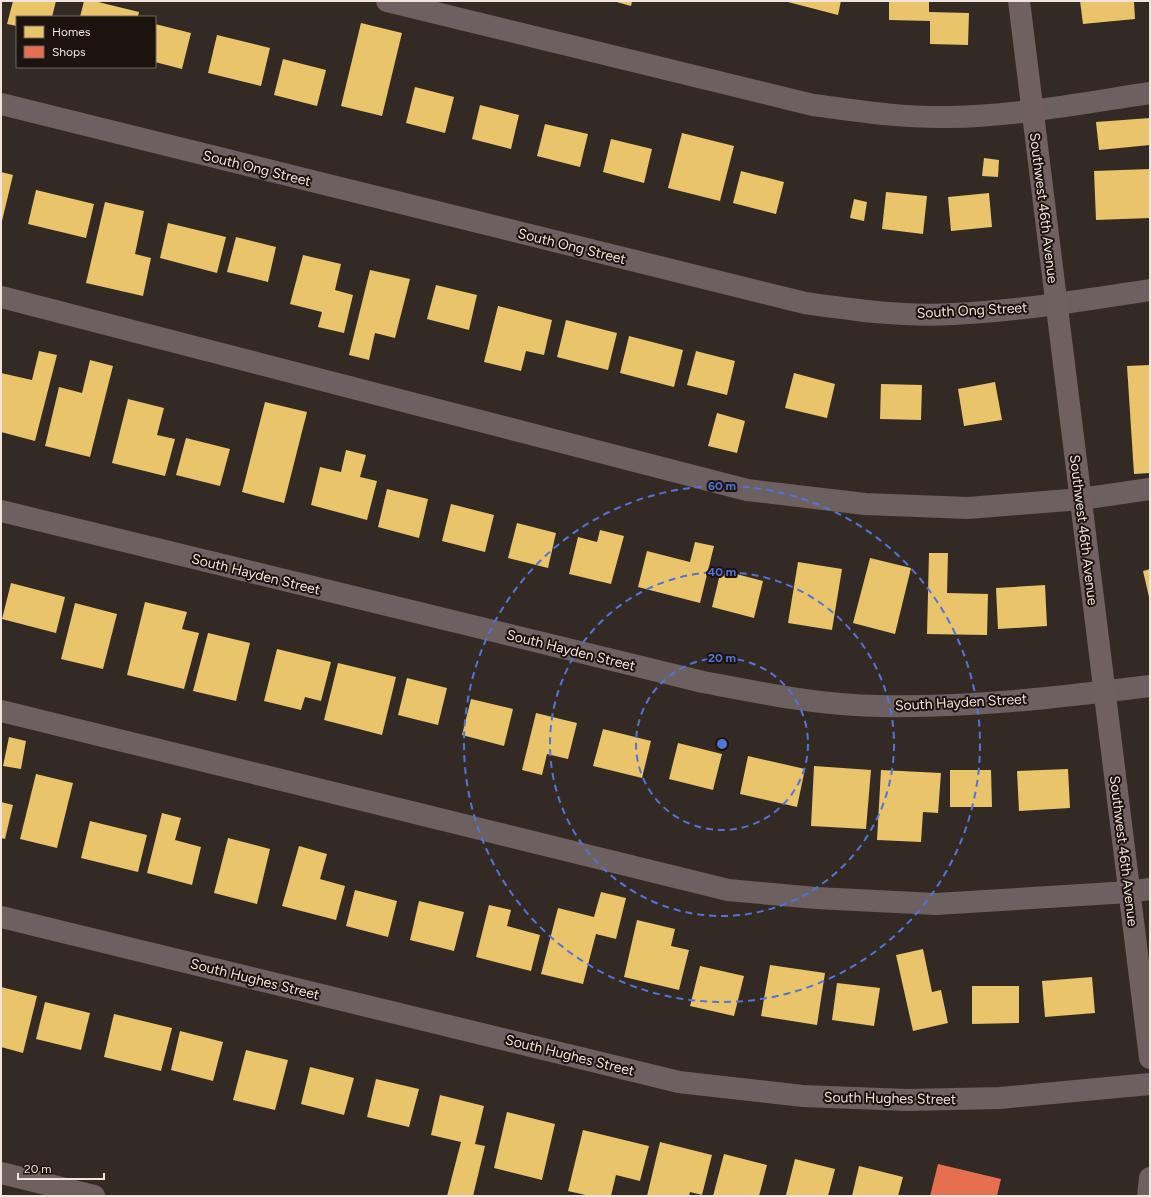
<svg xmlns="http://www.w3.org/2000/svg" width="1151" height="1197" font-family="Figtree,sans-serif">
	<rect width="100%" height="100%" fill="#342a24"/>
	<!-- homes -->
	<g fill="#e9c46a">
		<path d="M 13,1 L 56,1 L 52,17 L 17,17 L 17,26 L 7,24 Z"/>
		<path d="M 84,1 L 94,1 L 139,12 L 138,17 L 80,17 Z"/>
		<path d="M 613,1 L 632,1 L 631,6 Z"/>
		<path d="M 784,1 L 841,1 L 838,15 Z"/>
		<path d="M 889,1 L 929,1 L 929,12 L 969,13 L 968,45 L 930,44 L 930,21 L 889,20 Z"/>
		<path d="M 1080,1 L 1134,1 L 1135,19 L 1083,24 Z"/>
		<path d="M 361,23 L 402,33 L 382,116 L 341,106 Z"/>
		<path d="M 155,24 L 191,33 L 182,69 L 155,62 Z"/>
		<path d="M 217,35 L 270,48 L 261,86 L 208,73 Z"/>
		<path d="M 283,59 L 326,70 L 317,106 L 274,95 Z"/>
		<path d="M 415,87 L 454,97 L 445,133 L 406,123 Z"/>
		<path d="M 480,105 L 519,115 L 511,149 L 472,139 Z"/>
		<path d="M 1150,118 L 1150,145 L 1099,150 L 1096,122 Z"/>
		<path d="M 545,124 L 588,134 L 580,167 L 537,156 Z"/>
		<path d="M 682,133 L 734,146 L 720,201 L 668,188 Z"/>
		<path d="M 611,139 L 652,149 L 644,183 L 603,172 Z"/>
		<path d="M 984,158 L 999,160 L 998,177 L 982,176 Z"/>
		<path d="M 1150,169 L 1150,218 L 1096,220 L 1094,171 Z"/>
		<path d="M 741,171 L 784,182 L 776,214 L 733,203 Z"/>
		<path d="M 1,172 L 13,175 L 2,221 L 1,221 Z"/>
		<path d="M 36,190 L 94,204 L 86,238 L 28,224 Z"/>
		<path d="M 886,192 L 927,196 L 923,234 L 882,229 Z"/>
		<path d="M 989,193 L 992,227 L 951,231 L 948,197 Z"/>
		<path d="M 854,199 L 867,202 L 864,221 L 850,218 Z"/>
		<path d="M 105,202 L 144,211 L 135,254 L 151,258 L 143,296 L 86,283 Z"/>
		<path d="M 168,223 L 226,237 L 217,273 L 160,258 Z"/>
		<path d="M 236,237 L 276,247 L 268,282 L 227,272 Z"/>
		<path d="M 303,255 L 341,264 L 335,290 L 353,295 L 344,333 L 318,327 L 322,312 L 290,304 Z"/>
		<path d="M 370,270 L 410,279 L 395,338 L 375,333 L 369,360 L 349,355 Z"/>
		<path d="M 436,285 L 477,295 L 469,330 L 427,319 Z"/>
		<path d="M 498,306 L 552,320 L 544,355 L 526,351 L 521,371 L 484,362 Z"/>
		<path d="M 566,320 L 617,333 L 608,370 L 557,357 Z"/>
		<path d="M 629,336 L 683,350 L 674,387 L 620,373 Z"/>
		<path d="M 39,351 L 57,355 L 35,441 L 1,432 L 1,373 L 32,380 Z"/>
		<path d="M 696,351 L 735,361 L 727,395 L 687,385 Z"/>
		<path d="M 90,360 L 113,366 L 90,457 L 45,446 L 59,387 L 82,393 Z"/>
		<path d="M 1150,365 L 1150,473 L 1134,474 L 1127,366 Z"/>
		<path d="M 794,373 L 835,384 L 827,418 L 785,408 Z"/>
		<path d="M 995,382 L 1002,420 L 964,426 L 958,389 Z"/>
		<path d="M 881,384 L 922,385 L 921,420 L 880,419 Z"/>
		<path d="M 128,399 L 164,408 L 157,435 L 175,439 L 165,476 L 112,463 Z"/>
		<path d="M 265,402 L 307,412 L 284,503 L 242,492 Z"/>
		<path d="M 717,413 L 745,421 L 737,453 L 708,446 Z"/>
		<path d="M 186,438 L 230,449 L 220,486 L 176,475 Z"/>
		<path d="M 346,450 L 366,455 L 360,477 L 377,481 L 367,520 L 311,505 L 320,467 L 341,472 Z"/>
		<path d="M 387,489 L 428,499 L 419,538 L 378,527 Z"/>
		<path d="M 451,504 L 494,515 L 485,552 L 442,541 Z"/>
		<path d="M 517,523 L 556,533 L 548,568 L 508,558 Z"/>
		<path d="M 600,530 L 624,536 L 611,584 L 569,574 L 578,537 L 597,542 Z"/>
		<path d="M 695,542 L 714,546 L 700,603 L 638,587 L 647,551 L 690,562 Z"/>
		<path d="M 929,553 L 948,553 L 947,593 L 988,594 L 987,635 L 927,634 Z"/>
		<path d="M 870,558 L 911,568 L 895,634 L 853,623 Z"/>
		<path d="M 798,562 L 842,569 L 832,630 L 788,623 Z"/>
		<path d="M 1150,569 L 1150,597 L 1149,597 L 1143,571 Z"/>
		<path d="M 721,570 L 763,581 L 754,618 L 712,607 Z"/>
		<path d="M 11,583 L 65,597 L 56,633 L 2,619 Z"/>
		<path d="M 1045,585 L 1047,626 L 998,629 L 996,588 Z"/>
		<path d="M 145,602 L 187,612 L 182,629 L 199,633 L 184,689 L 127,675 Z"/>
		<path d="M 75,603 L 117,614 L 103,669 L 61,659 Z"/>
		<path d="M 208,633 L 250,643 L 236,701 L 193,691 Z"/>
		<path d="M 277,649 L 331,662 L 321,701 L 305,697 L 301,710 L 264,701 Z"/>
		<path d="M 338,663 L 396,677 L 382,735 L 324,720 Z"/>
		<path d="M 407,678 L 447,688 L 438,725 L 398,715 Z"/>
		<path d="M 471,699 L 513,709 L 504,746 L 462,735 Z"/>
		<path d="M 536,713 L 577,723 L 568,759 L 547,754 L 542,775 L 522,770 Z"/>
		<path d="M 603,729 L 651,741 L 642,778 L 593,766 Z"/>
		<path d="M 9,737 L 26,741 L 21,769 L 3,766 Z"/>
		<path d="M 678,743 L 722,754 L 713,790 L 669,779 Z"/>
		<path d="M 748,756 L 805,769 L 797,807 L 740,794 Z"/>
		<path d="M 814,766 L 871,770 L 866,829 L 811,826 Z"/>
		<path d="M 1068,769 L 1070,808 L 1019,811 L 1017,771 Z"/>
		<path d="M 881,770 L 941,773 L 938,813 L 923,812 L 921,842 L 877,840 Z"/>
		<path d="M 950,770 L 991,770 L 992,807 L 950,807 Z"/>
		<path d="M 36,774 L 73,783 L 57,848 L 20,839 Z"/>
		<path d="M 1,802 L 13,805 L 5,839 L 1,838 Z"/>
		<path d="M 162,813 L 181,818 L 175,840 L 201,847 L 192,885 L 147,873 Z"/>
		<path d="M 90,821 L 147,835 L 138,872 L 81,858 Z"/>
		<path d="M 228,838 L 270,849 L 257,904 L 214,893 Z"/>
		<path d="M 299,846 L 327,854 L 320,879 L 345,886 L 336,920 L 282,906 Z"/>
		<path d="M 355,890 L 397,901 L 388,937 L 346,926 Z"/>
		<path d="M 601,892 L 626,898 L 616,939 L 596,934 L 583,984 L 541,974 L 558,908 L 594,917 Z"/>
		<path d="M 419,901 L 464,912 L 454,951 L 410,940 Z"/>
		<path d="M 489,905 L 511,910 L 507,926 L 540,935 L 531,971 L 476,957 Z"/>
		<path d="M 637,920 L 675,929 L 671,946 L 689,950 L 679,990 L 624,977 Z"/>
		<path d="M 923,949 L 932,992 L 941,990 L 948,1023 L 913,1031 L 896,955 Z"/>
		<path d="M 770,965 L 825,973 L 817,1025 L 761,1016 Z"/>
		<path d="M 700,966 L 744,976 L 734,1016 L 690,1006 Z"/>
		<path d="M 1092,977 L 1095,1013 L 1045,1017 L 1042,981 Z"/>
		<path d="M 837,983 L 880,988 L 874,1026 L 832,1020 Z"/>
		<path d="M 972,986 L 1019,986 L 1019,1023 L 972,1024 Z"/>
		<path d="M 1,987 L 37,996 L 23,1053 L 1,1047 Z"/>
		<path d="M 45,1002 L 90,1013 L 81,1050 L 36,1039 Z"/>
		<path d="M 114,1014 L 172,1028 L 161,1071 L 104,1057 Z"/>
		<path d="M 180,1031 L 223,1042 L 213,1081 L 171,1070 Z"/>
		<path d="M 246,1050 L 288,1060 L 275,1110 L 233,1100 Z"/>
		<path d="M 310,1067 L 354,1078 L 344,1115 L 301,1104 Z"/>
		<path d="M 376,1079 L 419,1089 L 409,1127 L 367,1117 Z"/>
		<path d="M 440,1095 L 484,1106 L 475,1144 L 485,1146 L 473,1196 L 447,1196 L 461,1142 L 431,1135 Z"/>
		<path d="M 507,1112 L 555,1124 L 542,1180 L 494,1168 Z"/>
		<path d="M 583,1130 L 649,1146 L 640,1181 L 616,1175 L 611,1196 L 590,1196 L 568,1191 Z"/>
		<path d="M 660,1142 L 712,1155 L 702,1195 L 690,1192 L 689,1196 L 647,1196 Z"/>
		<path d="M 724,1154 L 767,1165 L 759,1196 L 713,1196 Z"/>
		<path d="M 795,1159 L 835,1169 L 828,1196 L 786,1195 Z"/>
		<path d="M 859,1166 L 903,1177 L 898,1196 L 852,1196 Z"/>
	</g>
	<!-- shops -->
	<path fill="#e76f51" d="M 938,1164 L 1001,1179 L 997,1196 L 930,1196 Z"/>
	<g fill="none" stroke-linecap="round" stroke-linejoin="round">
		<!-- minor -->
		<g stroke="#6d6060" stroke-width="22">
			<path d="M 387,1 L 813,105 C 858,111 903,118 949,117 C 1016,116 1083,103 1150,93"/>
			<path d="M 1,104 L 805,303 C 854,310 903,317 953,314 C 1019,311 1085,300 1150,290"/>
			<path d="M 1,297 L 747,490 L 865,504 L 968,508 L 1081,499 L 1150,489"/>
			<path d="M 1,511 L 703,682 C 761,693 819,705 879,706 C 969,708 1061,697 1150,686"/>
			<path d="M 1,711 L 728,890 L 816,898 L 936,904 L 1129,892 L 1150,889"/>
			<path d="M 1,917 L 679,1082 L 803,1096 L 907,1100 L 1000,1098 L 1150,1084"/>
		</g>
		<!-- major -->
		<g stroke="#706060" stroke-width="22">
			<path d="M 1019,1 L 1150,1058"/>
			<path d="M 1,1173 L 94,1196"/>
			<path d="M 1148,1196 L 1150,1178"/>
		</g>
	</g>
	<!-- distance rings -->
	<g fill="none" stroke="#5274d9" stroke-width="2" stroke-dasharray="7 5">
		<circle cx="722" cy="744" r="86"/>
		<circle cx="722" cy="744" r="172"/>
		<circle cx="722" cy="744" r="258"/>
	</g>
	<g text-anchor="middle" stroke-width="4" stroke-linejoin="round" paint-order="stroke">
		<!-- street labels -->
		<g font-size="14" fill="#f0e4dc" stroke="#1c130e">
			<text transform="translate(257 168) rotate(14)" y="5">South Ong Street</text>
			<text transform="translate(1044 208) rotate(83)" y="5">Southwest 46th Avenue</text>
			<text transform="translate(572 246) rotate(14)" y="5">South Ong Street</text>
			<text transform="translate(972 310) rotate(-3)" y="5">South Ong Street</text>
			<text transform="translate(1084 530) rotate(83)" y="5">Southwest 46th Avenue</text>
			<text transform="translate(256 574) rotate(14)" y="5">South Hayden Street</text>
			<text transform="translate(571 650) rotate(14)" y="5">South Hayden Street</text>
			<text transform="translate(961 702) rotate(-3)" y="5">South Hayden Street</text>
			<text transform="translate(1124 851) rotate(83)" y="5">Southwest 46th Avenue</text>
			<text transform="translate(255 979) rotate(14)" y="5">South Hughes Street</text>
			<text transform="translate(570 1055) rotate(14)" y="5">South Hughes Street</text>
			<text transform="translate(890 1098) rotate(1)" y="5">South Hughes Street</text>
		</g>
	</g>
	<circle cx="722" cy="744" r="6" fill="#5274d9" stroke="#1c130e" stroke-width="2"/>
	<g font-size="12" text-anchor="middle" font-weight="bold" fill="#5274d9" stroke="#1c130e" stroke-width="4" stroke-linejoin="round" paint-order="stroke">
		<text x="722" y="490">60 m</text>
		<text x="722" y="576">40 m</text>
		<text x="722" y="662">20 m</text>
	</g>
	<!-- border -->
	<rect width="1151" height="1197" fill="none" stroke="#f0e4dc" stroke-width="4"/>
	<!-- legend -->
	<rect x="16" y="16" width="140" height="52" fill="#1c130e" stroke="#716760"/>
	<rect x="24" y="26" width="20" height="12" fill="#e9c46a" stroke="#716760"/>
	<text x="52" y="36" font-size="12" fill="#f0e4dc">Homes</text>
	<rect x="24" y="46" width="20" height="12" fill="#e76f51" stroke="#716760"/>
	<text x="52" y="56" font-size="12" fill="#f0e4dc">Shops</text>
	<!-- scale -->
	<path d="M18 1173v6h86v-6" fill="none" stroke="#f0e4dc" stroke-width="2"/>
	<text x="24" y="1173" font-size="12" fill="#f0e4dc" stroke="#1c130e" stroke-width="3" paint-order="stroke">20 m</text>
</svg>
